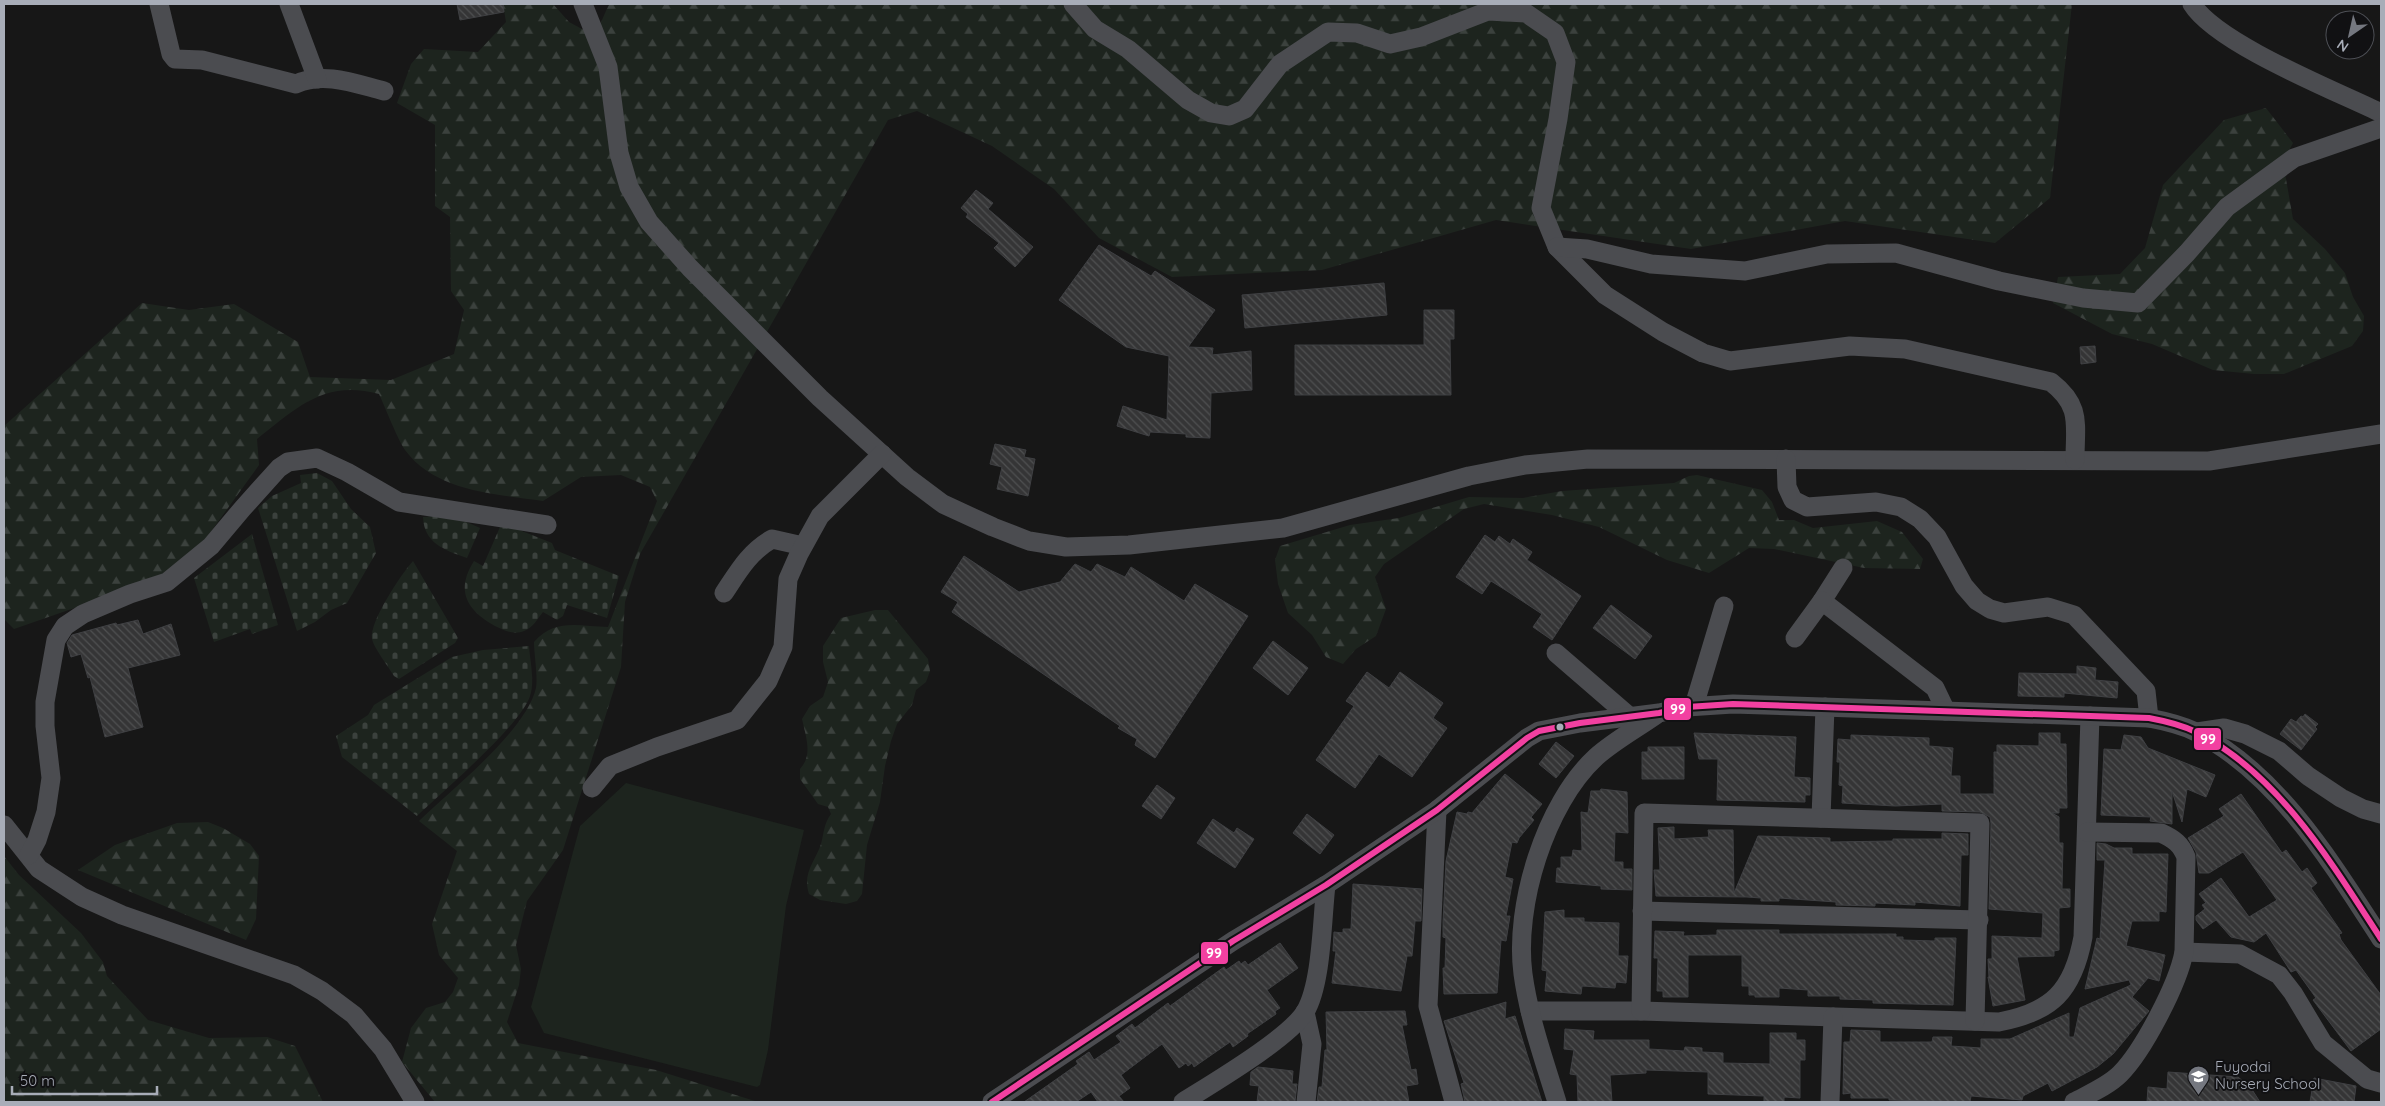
<svg xmlns="http://www.w3.org/2000/svg" width="2385" height="1106" font-family="Quicksand,sans-serif">
	<defs>
		<pattern id="forest-firs" width="22" height="20" patternUnits="userSpaceOnUse" patternTransform="scale(1.25)"><rect width="22" height="20" fill="#1d241e"/><path d="M5 1l3.5 6h-7zM16 11l3.5 6h-7z" fill="#3b413d"/></pattern>
		<pattern id="cemetery-stones" width="16" height="16" patternUnits="userSpaceOnUse" patternTransform="scale(1.25)"><rect width="16" height="16" fill="#1d241e"/><path d="M2 7V4a2 2 0 0 1 4 0v3zM10 15v-3a2 2 0 0 1 4 0v3z" fill="#3b413d"/></pattern>
		<pattern id="building-back-hatch" width="6" height="6" patternUnits="userSpaceOnUse" patternTransform="scale(1.25)"><rect width="6" height="6" fill="#353536"/><path d="M-1 5l2 2M0 0l6 6M5-1l2 2" fill="none" stroke="#4f5051"/></pattern>
	</defs>
	<rect width="100%" height="100%" fill="#171717"/>
	<!-- forest -->
	<g fill="url(#forest-firs)">
		<path d="M 503,4 L 553,4 L 569,22 L 595,36 L 609,4 L 2072,4 L 2050,198 L 1995,243 L 1845,221 L 1691,249 L 1496,220 L 1322,270 L 1172,277 L 1099,238 L 1054,189 L 992,146 L 917,111 L 888,120 L 640,554 L 625,602 L 621,667 L 563,850 L 527,901 L 516,945 L 521,969 L 519,985 L 507,1022 L 518,1043 L 656,1070 L 758,1102 L 435,1102 L 402,1062 L 411,1028 L 426,1008 L 445,1002 L 453,992 L 458,978 L 439,955 L 432,924 L 457,851 L 419,821 C 452,789 526,731 536,688 C 538,676 534,654 534,642 C 555,618 578,626 608,627 L 657,501 L 650,487 L 621,475 L 581,477 L 543,501 C 496,494 436,492 405,450 C 397,438 386,409 379,394 C 325,379 296,408 257,439 L 259,465 L 202,544 L 155,580 L 14,629 L 4,619 L 4,426 L 142,303 L 189,310 L 234,304 L 298,342 L 310,377 L 391,380 L 454,354 L 464,310 L 451,291 L 450,217 L 435,206 L 435,125 L 397,103 L 411,64 L 424,49 L 478,52 L 506,22 Z"/>
		<path d="M 2266,108 L 2293,143 L 2283,162 L 2293,219 L 2325,249 L 2345,273 L 2353,297 L 2364,316 L 2363,331 L 2352,346 L 2284,374 L 2254,374 L 2213,370 L 2152,344 L 2112,334 L 2053,303 L 2058,277 L 2120,274 L 2145,248 L 2163,185 L 2224,120 Z"/>
		<path d="M 1697,475 L 1762,490 L 1772,502 L 1779,520 L 1794,520 L 1813,528 L 1877,521 L 1902,532 L 1923,559 L 1920,569 L 1864,568 L 1774,549 L 1749,548 L 1709,573 L 1667,560 L 1599,527 L 1552,515 L 1484,504 L 1464,509 L 1384,564 L 1375,577 L 1386,609 L 1376,636 L 1356,649 L 1343,664 L 1326,657 L 1312,635 L 1288,613 L 1278,584 L 1275,560 L 1280,546 L 1350,525 L 1399,518 L 1469,497 L 1523,498 L 1562,491 L 1674,483 L 1689,476 Z"/>
		<path d="M 875,610 L 888,610 L 928,659 L 930,671 L 926,682 L 916,690 L 912,705 L 897,724 L 891,741 L 885,766 L 880,802 L 867,845 L 862,894 L 857,901 L 846,904 L 820,900 L 809,894 C 802,873 815,862 821,844 C 824,833 824,823 831,814 L 828,807 L 818,804 L 800,779 L 800,769 C 813,755 806,737 802,719 L 810,706 L 823,697 L 828,682 L 823,662 L 823,646 L 841,618 Z"/>
		<path d="M 208,822 L 223,828 L 250,844 L 259,856 L 256,919 L 246,940 L 78,870 L 115,845 L 177,823 Z"/>
		<path d="M 4,856 L 19,875 L 81,933 L 103,962 L 107,976 L 148,1020 L 209,1038 L 267,1037 L 295,1046 L 323,1102 L 4,1102 Z"/>
	</g>
	<!-- cemetery -->
	<g fill="url(#cemetery-stones)">
		<path d="M 317,473 L 332,481 L 351,509 L 370,527 L 376,553 L 347,603 L 331,610 L 315,622 L 297,631 L 258,508 L 272,496 L 301,483 L 300,475 Z"/>
		<path d="M 451,515 L 480,528 L 467,558 C 444,550 424,543 423,517 Z"/>
		<path d="M 504,524 L 552,543 L 555,550 L 619,576 L 607,618 L 567,605 L 563,616 L 557,620 L 543,612 C 538,618 533,628 524,631 C 514,635 505,631 495,626 C 467,610 455,591 474,561 L 483,566 L 500,527 Z"/>
		<path d="M 252,534 L 278,625 L 252,634 L 250,629 L 214,642 L 194,578 Z"/>
		<path d="M 413,561 L 458,638 L 455,643 L 399,679 L 394,676 C 388,666 374,648 372,639 C 369,622 402,573 413,561 Z"/>
		<path d="M 529,646 C 530,661 535,681 530,696 C 521,725 442,792 417,816 L 342,757 L 336,736 L 368,715 L 374,705 L 452,657 L 483,650 Z"/>
	</g>
	<!-- pitch -->
	<path fill="#1d241e" d="M 626,783 L 804,830 L 786,906 L 768,1050 L 760,1085 L 757,1087 L 544,1033 L 531,1007 L 580,826 Z"/>
	<!-- building -->
	<g fill="url(#building-back-hatch)" stroke="#3f4043">
		<path d="M 457,4 L 503,4 L 504,12 L 460,20 Z"/>
		<path d="M 976,190 L 993,203 L 988,209 L 1033,247 L 1015,267 L 994,248 L 999,243 L 966,217 L 968,214 L 961,208 Z"/>
		<path d="M 1099,245 L 1151,276 L 1155,271 L 1215,310 L 1188,347 L 1213,348 L 1212,355 L 1251,351 L 1252,390 L 1211,393 L 1210,438 L 1186,437 L 1186,434 L 1150,432 L 1149,436 L 1117,426 L 1123,406 L 1167,420 L 1169,356 L 1126,347 L 1059,300 Z"/>
		<path d="M 1384,283 L 1387,315 L 1245,328 L 1242,295 Z"/>
		<path d="M 1424,310 L 1454,310 L 1454,339 L 1450,339 L 1451,395 L 1295,395 L 1295,345 L 1424,345 Z"/>
		<path d="M 2095,346 L 2096,362 L 2081,364 L 2080,347 Z"/>
		<path d="M 995,444 L 1026,450 L 1024,457 L 1035,459 L 1028,496 L 997,489 L 1002,467 L 990,464 Z"/>
		<path d="M 1485,535 L 1495,542 L 1499,536 L 1510,544 L 1513,539 L 1532,552 L 1527,560 L 1581,596 L 1552,640 L 1533,627 L 1542,614 L 1507,591 L 1491,581 L 1482,594 L 1456,577 Z"/>
		<path d="M 964,556 L 1019,592 L 1060,582 L 1075,564 L 1091,572 L 1097,564 L 1125,577 L 1131,567 L 1184,601 L 1195,584 L 1248,616 L 1155,758 L 1135,745 L 1137,739 L 1118,728 L 1120,726 L 952,612 L 958,602 L 941,592 Z"/>
		<path d="M 1611,605 L 1652,636 L 1635,659 L 1593,628 Z"/>
		<path d="M 138,620 L 143,634 L 171,624 L 180,655 L 128,668 L 143,727 L 105,737 L 90,677 L 88,678 L 81,654 L 71,657 L 67,643 L 72,635 L 116,623 L 117,625 Z"/>
		<path d="M 1273,641 L 1308,668 L 1288,695 L 1253,668 Z"/>
		<path d="M 2077,666 L 2096,668 L 2095,680 L 2118,682 L 2117,698 L 2064,693 L 2064,697 L 2018,696 L 2019,673 L 2077,674 Z"/>
		<path d="M 1367,672 L 1389,688 L 1400,672 L 1443,703 L 1433,718 L 1447,728 L 1412,777 L 1379,754 L 1355,788 L 1316,760 L 1354,706 L 1346,701 Z"/>
		<path d="M 2305,714 L 2318,724 L 2315,727 L 2317,729 L 2301,750 L 2280,734 L 2291,719 L 2296,722 L 2301,716 L 2303,717 Z"/>
		<path d="M 1694,733 L 1796,737 L 1794,777 L 1810,778 L 1810,795 L 1805,795 L 1805,802 L 1717,800 L 1718,759 L 1699,759 Z"/>
		<path d="M 2039,733 L 2060,733 L 2060,744 L 2066,744 L 2067,808 L 2059,808 L 2059,813 L 2052,813 L 2059,817 L 2059,843 L 2063,843 L 2062,889 L 2070,889 L 2070,907 L 2059,908 L 2059,950 L 2054,951 L 2054,956 L 2017,957 L 2025,1000 L 1993,1006 L 1988,977 L 1989,977 L 1988,959 L 1992,959 L 1992,936 L 2042,938 L 2043,913 L 1989,909 L 1991,823 L 1990,817 L 1980,812 L 1942,811 L 1942,804 L 1895,806 L 1842,803 L 1843,786 L 1839,785 L 1840,762 L 1837,762 L 1838,739 L 1851,740 L 1851,735 L 1929,738 L 1929,746 L 1953,748 L 1951,776 L 1960,776 L 1960,794 L 1994,794 L 1994,752 L 1997,752 L 1997,745 L 2039,746 Z"/>
		<path d="M 2124,735 L 2141,737 L 2148,748 L 2215,775 L 2206,797 L 2187,789 L 2182,822 L 2172,791 L 2172,824 L 2150,821 L 2151,817 L 2101,815 L 2104,749 L 2121,750 Z"/>
		<path d="M 1556,742 L 1574,756 L 1556,778 L 1539,764 Z"/>
		<path d="M 1648,747 L 1684,747 L 1684,779 L 1642,779 L 1642,752 L 1648,752 Z"/>
		<path d="M 1505,774 L 1542,804 L 1531,817 L 1534,820 L 1519,838 L 1517,843 L 1512,842 L 1505,877 L 1513,879 L 1506,916 L 1510,916 L 1506,941 L 1501,940 L 1497,993 L 1444,994 L 1443,968 L 1445,968 L 1446,938 L 1443,937 L 1443,922 L 1446,861 L 1457,812 L 1467,814 L 1468,812 L 1472,813 Z"/>
		<path d="M 1157,785 L 1175,798 L 1161,819 L 1142,806 Z"/>
		<path d="M 1601,789 L 1627,792 L 1628,833 L 1615,832 L 1614,862 L 1623,862 L 1623,869 L 1632,869 L 1632,890 L 1601,889 L 1601,886 L 1556,882 L 1557,868 L 1561,868 L 1561,857 L 1572,857 L 1573,850 L 1582,851 L 1581,812 L 1588,813 L 1591,791 L 1600,791 Z"/>
		<path d="M 2241,794 L 2282,853 L 2286,850 L 2302,872 L 2307,868 L 2317,883 L 2311,888 L 2342,933 L 2339,934 L 2341,940 L 2381,995 L 2381,1029 L 2351,1051 L 2313,1000 L 2316,998 L 2296,970 L 2291,972 L 2266,933 L 2254,942 L 2231,937 L 2216,920 L 2203,929 L 2196,920 L 2196,916 L 2205,909 L 2202,905 L 2206,903 L 2199,894 L 2221,878 L 2249,917 L 2277,900 L 2243,852 L 2209,873 L 2199,873 L 2196,852 L 2188,838 L 2224,816 L 2219,809 Z"/>
		<path d="M 1307,814 L 1334,835 L 1320,854 L 1293,833 Z"/>
		<path d="M 1213,819 L 1234,833 L 1237,828 L 1254,839 L 1235,868 L 1197,843 Z"/>
		<path d="M 1674,827 L 1674,839 L 1709,837 L 1708,830 L 1733,830 L 1734,893 L 1758,836 L 1830,838 L 1830,842 L 1893,841 L 1893,839 L 1942,839 L 1942,833 L 1968,834 L 1968,855 L 1961,855 L 1960,906 L 1915,902 L 1915,905 L 1875,903 L 1875,906 L 1836,905 L 1836,902 L 1779,898 L 1779,901 L 1761,901 L 1761,898 L 1747,897 L 1656,896 L 1654,870 L 1660,870 L 1658,828 Z"/>
		<path d="M 2097,843 L 2106,844 L 2114,848 L 2132,848 L 2132,854 L 2168,854 L 2166,912 L 2159,911 L 2159,921 L 2132,921 L 2126,946 L 2165,955 L 2159,981 L 2148,978 L 2132,997 L 2149,1011 L 2113,1054 L 2097,1067 L 2052,1091 L 2048,1083 L 2023,1096 L 2022,1100 L 1971,1096 L 1970,1102 L 1889,1100 L 1889,1098 L 1851,1098 L 1851,1093 L 1843,1094 L 1844,1042 L 1850,1042 L 1851,1030 L 1880,1031 L 1880,1042 L 1932,1042 L 1933,1037 L 1952,1037 L 1951,1046 L 1981,1048 L 1981,1039 L 2010,1039 L 2069,1013 L 2069,1037 L 2074,1037 L 2080,1008 L 2131,985 L 2129,980 L 2085,989 L 2097,938 L 2100,939 L 2105,860 L 2097,860 Z"/>
		<path d="M 1353,884 L 1422,889 L 1421,921 L 1415,921 L 1412,956 L 1407,956 L 1401,991 L 1332,983 L 1336,951 L 1333,951 L 1334,932 L 1343,933 L 1343,929 L 1351,929 Z"/>
		<path d="M 1564,910 L 1564,918 L 1584,918 L 1584,922 L 1619,923 L 1618,956 L 1628,956 L 1626,983 L 1616,982 L 1615,988 L 1582,986 L 1581,994 L 1545,991 L 1547,971 L 1542,970 L 1545,912 Z"/>
		<path d="M 1717,930 L 1779,930 L 1779,934 L 1896,934 L 1896,937 L 1903,937 L 1903,940 L 1935,941 L 1935,938 L 1956,938 L 1953,1005 L 1873,1003 L 1873,1000 L 1840,999 L 1840,996 L 1808,996 L 1808,990 L 1779,988 L 1779,997 L 1755,997 L 1755,995 L 1749,995 L 1749,986 L 1742,986 L 1742,955 L 1688,955 L 1688,997 L 1663,997 L 1663,991 L 1657,991 L 1658,958 L 1654,958 L 1655,931 L 1684,932 L 1683,936 L 1717,935 Z"/>
		<path d="M 1280,943 L 1298,968 L 1267,990 L 1280,1008 L 1275,1011 L 1276,1014 L 1247,1034 L 1248,1036 L 1233,1047 L 1230,1042 L 1194,1067 L 1192,1063 L 1188,1066 L 1186,1063 L 1179,1068 L 1162,1044 L 1121,1075 L 1130,1088 L 1119,1096 L 1124,1102 L 1098,1102 L 1091,1092 L 1076,1102 L 1024,1102 L 1078,1064 L 1076,1061 L 1089,1052 L 1094,1060 L 1121,1042 L 1116,1036 L 1132,1024 L 1135,1028 L 1168,1003 L 1170,1006 L 1224,967 L 1226,970 L 1239,961 L 1241,964 L 1245,961 L 1248,965 Z"/>
		<path d="M 1506,1002 L 1505,1019 L 1515,1016 L 1542,1102 L 1465,1102 L 1461,1084 L 1464,1083 L 1444,1021 Z"/>
		<path d="M 1405,1011 L 1407,1025 L 1402,1025 L 1411,1070 L 1416,1069 L 1418,1084 L 1406,1086 L 1409,1102 L 1317,1102 L 1319,1087 L 1322,1087 L 1325,1050 L 1327,1050 L 1326,1012 Z"/>
		<path d="M 1565,1029 L 1594,1031 L 1593,1040 L 1649,1040 L 1649,1049 L 1684,1051 L 1685,1047 L 1702,1048 L 1702,1052 L 1723,1053 L 1723,1063 L 1770,1064 L 1770,1033 L 1796,1033 L 1796,1040 L 1805,1040 L 1805,1060 L 1800,1060 L 1800,1098 L 1784,1097 L 1784,1102 L 1764,1102 L 1764,1096 L 1708,1094 L 1708,1072 L 1646,1070 L 1646,1073 L 1610,1075 L 1612,1102 L 1578,1102 L 1577,1075 L 1570,1074 L 1574,1050 L 1564,1049 Z"/>
		<path d="M 1258,1067 L 1293,1071 L 1292,1084 L 1297,1084 L 1295,1102 L 1257,1102 L 1259,1086 L 1250,1085 L 1251,1072 Z"/>
		<path d="M 2168,1072 L 2238,1077 L 2251,1088 L 2260,1102 L 2147,1102 L 2148,1087 L 2167,1089 Z"/>
		<path d="M 2314,1078 L 2356,1086 L 2354,1102 L 2310,1102 Z"/>
	</g>
	<g fill="none" stroke-linecap="round" stroke-linejoin="round">
		<!-- minor -->
		<g stroke="#4b4c50" stroke-width="19">
			<path d="M 159,4 L 171,54 L 175,59 L 202,60 L 296,84 C 324,71 356,84 384,91"/>
			<path d="M 289,4 L 317,79"/>
			<path d="M 583,4 L 608,67 L 619,153 L 629,187 L 649,222 L 690,268 L 820,398 L 907,477 L 943,504 L 993,527 L 1029,541 L 1066,547 L 1129,545 L 1283,528 L 1469,476 L 1525,465 L 1588,459 L 2209,461 L 2381,434"/>
			<path d="M 1073,4 L 1095,29 L 1128,49 L 1188,100 L 1211,113 L 1229,116 L 1245,109 L 1280,64 L 1328,32 L 1357,33 L 1390,44 L 1421,37 L 1488,11 L 1526,13 L 1555,33 L 1566,62 L 1558,119 L 1541,208 L 1557,247 L 1605,295 L 1663,332 L 1703,353 L 1730,361 L 1850,346 L 1905,349 L 2051,382 C 2082,406 2075,424 2075,460"/>
			<path d="M 2192,4 C 2217,44 2336,91 2381,113"/>
			<path d="M 1557,247 L 1587,249 L 1651,264 L 1745,271 L 1827,254 L 1896,253 L 1999,281 L 2083,298 L 2138,303 L 2187,253 L 2227,207 L 2294,158 L 2381,128"/>
			<path d="M 1786,459 L 1787,487 L 1793,500 L 1807,507 L 1876,502 L 1901,507 L 1920,519 L 1937,537 L 1964,586 L 1977,601 L 1990,609 L 2004,613 L 2048,607 L 2074,615 L 2146,691 L 2149,718"/>
			<path d="M 1843,568 L 1822,601 L 1935,688 L 1946,711"/>
			<path d="M 724,593 C 738,572 749,552 772,539 L 803,546"/>
			<path d="M 1795,638 L 1822,601"/>
			<path d="M 1556,653 L 1630,717"/>
			<path d="M 1694,706 L 1724,606"/>
			<path d="M 2197,732 L 2224,728 L 2245,734 L 2279,751 L 2308,776 L 2341,798 L 2363,809 L 2381,814"/>
			<path d="M 592,788 L 610,766 L 657,747 L 737,720 L 768,681 L 783,647 L 788,579 L 799,554 L 820,516 L 882,454"/>
			<path d="M 1437,810 L 1428,1006 L 1454,1102"/>
			<path d="M 1821,818 L 1825,707"/>
			<path d="M 4,825 L 39,869 L 82,897 L 122,915 L 294,975 L 322,991 L 354,1015 L 383,1049 L 415,1102"/>
			<path d="M 29,855 L 37,840 L 46,812 L 51,778 L 45,726 L 45,702 L 56,640 L 65,626 L 83,614 L 130,594 L 167,582 L 211,546 L 243,508 L 279,468 L 288,462 L 317,458 L 347,472 L 399,502 L 547,525"/>
			<path d="M 1642,911 L 1979,920"/>
			<path d="M 2184,952 L 2240,954 L 2279,975 L 2293,993 L 2323,1043 L 2367,1079 L 2381,1083"/>
			<path d="M 1530,1011 L 1641,1011 L 1999,1022 C 2052,1012 2073,991 2083,937 L 2090,716"/>
			<path d="M 1641,1011 L 1644,813 L 1980,823 L 1975,1021"/>
			<path d="M 1305,1012 L 1312,1044 L 1306,1102"/>
			<path d="M 992,1102 L 1233,941 L 1326,885 L 1437,810 L 1527,738 L 1539,731 L 1580,723 L 1659,713 L 1687,707 L 1733,704 L 2149,718 C 2165,721 2182,725 2196,732 C 2278,773 2333,865 2381,939"/>
			<path d="M 1183,1102 C 1213,1083 1288,1039 1305,1012 C 1322,984 1322,918 1326,885"/>
			<path d="M 1557,1102 C 1544,1060 1529,1018 1523,974 C 1514,906 1545,804 1596,757 C 1614,741 1636,729 1656,715"/>
			<path d="M 1830,1102 L 1833,1017"/>
			<path d="M 2074,1102 C 2089,1094 2108,1086 2120,1074 C 2143,1051 2178,984 2184,952 L 2186,857 C 2181,844 2174,839 2161,833 L 2087,832"/>
		</g>
		<defs>
			<path id="bus-1" d="M 992,1102 L 1233,941 L 1326,885 L 1437,810 L 1527,738 L 1539,731 L 1580,723 L 1659,713 L 1687,707 L 1733,704 L 2149,718 C 2165,721 2182,725 2196,732 C 2278,773 2333,865 2381,939"/>
		</defs>
		<!-- bus-1 casing -->
		<use href="#bus-1" stroke="#111113" stroke-width="10"/>
		<!-- bus-1 -->
		<use href="#bus-1" stroke="#f240a1" stroke-width="6"/>
	</g>
	<!-- icons -->
	<defs>
		<symbol id="school-pin" viewBox="-11 -11 22 30"><path d="M0 17L-7.5 6A9.5 9.5 0 1 1 7.5 6Z" fill="#757880" stroke="#111113"/><path d="M0-5L7-2L0 1L-7-2ZM-4 1L0 2.5L4 1V4Q0 6-4 4Z" fill="#fff"/></symbol>
	</defs>
	<g fill-rule="evenodd">
		<use href="#school-pin" x="2186" y="1064" width="25" height="34"/>
	</g>
	<!-- markers -->
	<circle fill="#a8adb8" stroke="#111113" stroke-width="2" cx="1560" cy="727" r="4.5"/>
	<g text-anchor="middle" stroke-width="4" stroke-linejoin="round" paint-order="stroke">
		<!-- poi labels -->
		<g font-size="15" fill="#a8adb8" stroke="#111113" text-anchor="start">
			<text x="2215" y="1072">Fuyodai<tspan x="2215" dy="17">Nursery School</tspan></text>
		</g>
	</g>
	<g stroke="#111113" stroke-width="2">
		<rect x="1663" y="697" width="29" height="24" rx="5" fill="#f240a1"/>
		<rect x="2193" y="727" width="29" height="24" rx="5" fill="#f240a1"/>
		<rect x="1200" y="941" width="29" height="24" rx="5" fill="#f240a1"/>
	</g>
	<g font-size="14" text-anchor="middle" font-weight="bold" fill="#fff">
		<text x="1678" y="714">99</text>
		<text x="2208" y="744">99</text>
		<text x="1214" y="958">99</text>
	</g>
	<!-- border -->
	<rect width="2385" height="1106" fill="none" stroke="#a8adb8" stroke-width="10"/>
	<!-- north arrow -->
	<g transform="translate(2350 35) rotate(214)"><circle r="24" fill="#111113" stroke="#4d4f55"/>
	<path d="M0-4L9 19L0 12L-9 19Z" fill="#757880"/>
	<text y="-8" font-size="14" font-weight="bold" text-anchor="middle" fill="#a8adb8">N</text>
	</g>
	<!-- scale -->
	<path d="M12 1086v8h145v-8" fill="none" stroke="#a8adb8" stroke-width="2.5"/>
	<text x="20" y="1086" font-size="15" fill="#a8adb8" stroke="#111113" stroke-width="4" paint-order="stroke">50 m</text>
</svg>
